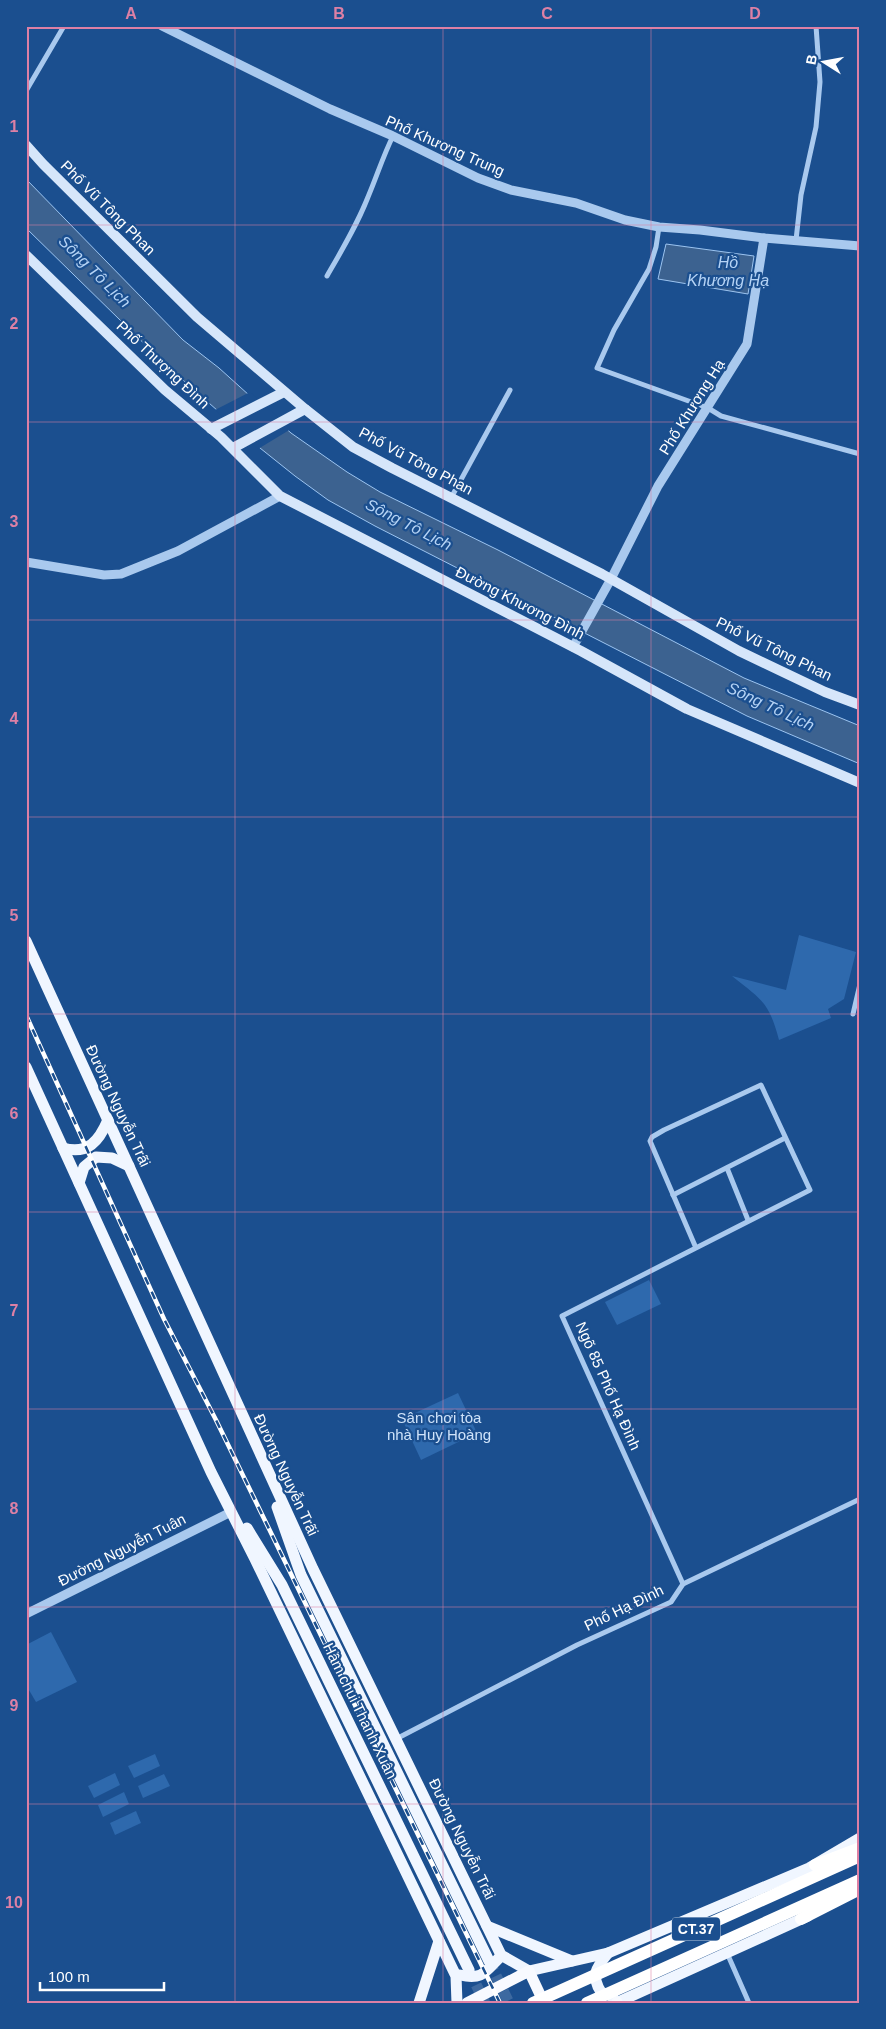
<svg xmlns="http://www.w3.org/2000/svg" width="886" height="2029" font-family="Arial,sans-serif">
	<rect width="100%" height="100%" fill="#1b4f8f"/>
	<!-- green -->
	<g fill="#2e69ad">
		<path d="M 799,935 L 856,952 L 844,999 L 828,1009 L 831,1018 L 779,1040 C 769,1002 762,1000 732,976 L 786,990 Z"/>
		<path d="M 649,1280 L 661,1304 L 617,1325 L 605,1302 Z"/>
		<path d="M 458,1393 L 477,1433 L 421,1460 L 402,1419 Z"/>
		<path d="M 51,1632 L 77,1682 L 36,1702 L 26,1685 L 26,1645 Z"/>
		<path d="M 155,1754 L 160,1766 L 134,1778 L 128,1766 Z"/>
		<path d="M 115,1773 L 120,1785 L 94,1798 L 88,1786 Z"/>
		<path d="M 164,1774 L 170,1786 L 143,1798 L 138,1786 Z"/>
		<path d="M 124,1792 L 129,1804 L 103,1817 L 98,1805 Z"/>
		<path d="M 136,1811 L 141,1823 L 115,1835 L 110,1823 Z"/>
	</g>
	<!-- water -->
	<g fill="#3c6290" stroke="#9cc4f0">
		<path d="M 26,179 L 183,340 L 219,368 L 291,433 L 347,472 L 380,492 L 498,550 L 744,678 L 860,726 L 860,764 L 747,716 L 375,526 L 328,500 L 295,476 L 260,448 L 167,366 L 26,228 Z"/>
		<path d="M 666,244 L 754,256 L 748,294 L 658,279 Z"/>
	</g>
	<!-- pier -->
	<path fill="#1b4f8f" d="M 250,392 L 291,429 L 258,449 L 215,410 Z"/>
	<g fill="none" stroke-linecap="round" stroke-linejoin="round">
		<!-- primary-tunnel -->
		<g stroke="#3d69a0" stroke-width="11" stroke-dasharray="11 5.5" stroke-linecap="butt">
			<path d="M 489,1961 L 509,2003"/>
			<path d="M 469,1970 L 485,2003"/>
		</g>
		<!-- minor -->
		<g stroke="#a9c9ee" stroke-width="5">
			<path d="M 26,91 L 64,26"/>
			<path d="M 659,227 L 656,247 L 649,269 L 614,330 L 597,368 L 708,408 L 721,416 L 860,454"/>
			<path d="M 796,240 L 801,195 L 816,127 L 820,82 L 816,26"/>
			<path d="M 327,276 C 342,250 357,225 368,197 C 377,176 383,156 393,136"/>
			<path d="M 451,498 L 510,390"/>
			<path d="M 853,1014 L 860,984"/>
			<path d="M 727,1168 L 748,1220"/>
			<path d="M 673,1195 L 785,1138"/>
			<path d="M 683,1584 L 562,1316 L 810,1190 L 761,1085 L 664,1130 L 652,1137 L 650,1141 L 696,1248"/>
			<path d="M 396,1739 L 577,1645 L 671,1602 L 683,1584 L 860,1499"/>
			<path d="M 727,1953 L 749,2003"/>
		</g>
		<!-- tertiary -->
		<g stroke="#a9c9ee" stroke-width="9">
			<path d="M 162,26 L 330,109 L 393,136 L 478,178 L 511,190 L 576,203 L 625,220 L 659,227 L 700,230 L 764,238 L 860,246"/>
			<path d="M 26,562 L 104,575 L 121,574 L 178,551 L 280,496"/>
			<path d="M 573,647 L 611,579 L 658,486 L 747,344 L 764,238"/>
			<path d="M 26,1614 L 231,1512"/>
		</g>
		<!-- secondary -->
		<g stroke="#d6e6fa" stroke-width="10">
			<path d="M 26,145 L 43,164 L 197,317 L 305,409 L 353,447 L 392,468 L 602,574 L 739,651 L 825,692 L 860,705"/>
			<path d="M 26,255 L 165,390 L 221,437 L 280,496 L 581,651 L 687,709 L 860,783"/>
			<path d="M 211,429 L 284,392"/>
			<path d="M 233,448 L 305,409"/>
		</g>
		<!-- primary -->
		<g stroke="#f0f6ff" stroke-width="11">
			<path d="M 26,941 L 313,1569 L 501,1955 L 529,1971 L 608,1953 L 809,1868 L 860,1838"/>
			<path d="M 26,1067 L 211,1472 L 255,1559 L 456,1976 L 457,2003"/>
			<path d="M 63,1148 C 88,1155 99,1141 108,1120"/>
			<path d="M 79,1183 L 84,1167 L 96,1157 L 112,1158 L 129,1166"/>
			<path d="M 277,1507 L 301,1575 L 489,1961"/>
			<path d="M 247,1528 L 282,1585 L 469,1970"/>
			<path d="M 487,1926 L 572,1961"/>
			<path d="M 608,1953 C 597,1967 590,1975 601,1992 L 613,1997"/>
			<path d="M 460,1975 C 483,1980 485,1972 499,1958"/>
			<path d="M 419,2003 L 439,1941"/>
			<path d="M 616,2003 L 808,1916"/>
		</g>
		<!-- trunk -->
		<g stroke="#f8faff" stroke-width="11">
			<path d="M 467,2003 L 529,1971 L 544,2003"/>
			<path d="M 617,2003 L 617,2002"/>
		</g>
		<!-- motorway -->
		<g stroke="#fff" stroke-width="12">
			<path d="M 815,1865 L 860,1848"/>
			<path d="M 801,1919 L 860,1889"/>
		</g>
		<defs>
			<path id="rail" d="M 26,1015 L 164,1319 L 216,1420 L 500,2003"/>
		</defs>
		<!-- rail casing -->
		<use href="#rail" stroke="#fff" stroke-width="4.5"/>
		<!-- rail -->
		<use href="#rail" stroke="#1b4f8f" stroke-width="2.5" stroke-dasharray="8" stroke-linecap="butt"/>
		<!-- motorway-bridge -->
		<g stroke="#fff" stroke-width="12">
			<path d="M 533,2003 L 860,1856"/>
			<path d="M 587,2003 L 860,1880"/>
		</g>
	</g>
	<!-- grid -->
	<path fill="none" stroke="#dd80a5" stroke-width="1" stroke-opacity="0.55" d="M 235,26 L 235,2003M 443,26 L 443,2003M 651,26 L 651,2003M 26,225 L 860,225M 26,422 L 860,422M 26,620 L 860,620M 26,817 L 860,817M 26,1014 L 860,1014M 26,1212 L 860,1212M 26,1409 L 860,1409M 26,1607 L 860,1607M 26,1804 L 860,1804"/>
	<g text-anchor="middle" stroke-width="4.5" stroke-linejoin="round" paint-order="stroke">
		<!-- shield labels -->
		<rect fill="#1b4f8f" stroke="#bbcadd" stroke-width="1" x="672" y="1917.5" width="48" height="23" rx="4"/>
		<g font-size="14" font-weight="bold" fill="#fff">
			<text x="696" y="1934">CT.37</text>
		</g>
		<!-- street labels -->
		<g font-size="15" fill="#fff" stroke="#1b4f8f">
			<text transform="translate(445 146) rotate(24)" y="5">Phố Khương Trung</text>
			<text transform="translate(108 208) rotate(45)" y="5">Phố Vũ Tông Phan</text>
			<text transform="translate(163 365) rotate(43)" y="5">Phố Thượng Đình</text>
			<text transform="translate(692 407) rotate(-58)" y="5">Phố Khương Hạ</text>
			<text transform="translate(416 461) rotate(28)" y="5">Phố Vũ Tông Phan</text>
			<text transform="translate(520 603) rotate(27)" y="5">Đường Khương Đình</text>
			<text transform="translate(774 649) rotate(26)" y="5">Phố Vũ Tông Phan</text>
			<text transform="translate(118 1106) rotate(65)" y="5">Đường Nguyễn Trãi</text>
			<text transform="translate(608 1386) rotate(66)" y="5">Ngõ 85 Phố Hạ Đình</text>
			<text transform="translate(286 1475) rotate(65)" y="5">Đường Nguyễn Trãi</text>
			<text transform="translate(122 1550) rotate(-27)" y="5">Đường Nguyễn Tuân</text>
			<text transform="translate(624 1608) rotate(-26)" y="5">Phố Hạ Đình</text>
			<text transform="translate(360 1711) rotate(64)" y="5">Hầm chui Thanh Xuân</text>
			<text transform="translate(462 1839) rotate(64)" y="5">Đường Nguyễn Trãi</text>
		</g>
		<!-- park labels -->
		<g font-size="15" fill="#cfe3fa" stroke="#1b4f8f">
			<text x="439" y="1423">Sân chơi tòa<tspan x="439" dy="17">nhà Huy Hoàng</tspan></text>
		</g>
		<!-- water labels -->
		<g font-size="16" font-style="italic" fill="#b5d3f5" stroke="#1b4f8f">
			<text x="728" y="268">Hồ<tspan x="728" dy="18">Khương Hạ</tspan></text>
			<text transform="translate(95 271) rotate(45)" y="6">Sông Tô Lịch</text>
			<text transform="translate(409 524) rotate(27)" y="6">Sông Tô Lịch</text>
			<text transform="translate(771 706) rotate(25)" y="6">Sông Tô Lịch</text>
		</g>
	</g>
	<!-- border -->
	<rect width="886" height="2029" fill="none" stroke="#1b4f8f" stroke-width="55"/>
	<!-- north arrow -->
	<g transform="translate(824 62) rotate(281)" stroke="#1b4f8f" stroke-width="4" paint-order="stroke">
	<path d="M0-4L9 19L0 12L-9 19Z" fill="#ffffff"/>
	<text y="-8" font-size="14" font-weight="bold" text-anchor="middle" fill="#ffffff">B</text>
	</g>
	<!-- scale -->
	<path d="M40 1982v8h124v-8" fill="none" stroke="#ffffff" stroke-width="2.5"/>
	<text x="48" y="1982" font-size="15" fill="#ffffff" stroke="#1b4f8f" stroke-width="4" paint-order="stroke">100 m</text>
	<rect x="28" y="28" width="830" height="1974" fill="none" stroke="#dd80a5" stroke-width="2"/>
	<g font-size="16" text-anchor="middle" font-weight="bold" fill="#dd80a5">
		<text x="131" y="19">A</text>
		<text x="339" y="19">B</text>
		<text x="547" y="19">C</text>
		<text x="755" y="19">D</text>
		<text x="14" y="132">1</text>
		<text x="14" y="329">2</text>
		<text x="14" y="527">3</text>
		<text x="14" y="724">4</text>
		<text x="14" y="921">5</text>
		<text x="14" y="1119">6</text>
		<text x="14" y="1316">7</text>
		<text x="14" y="1514">8</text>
		<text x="14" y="1711">9</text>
		<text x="14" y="1908">10</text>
	</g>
</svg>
